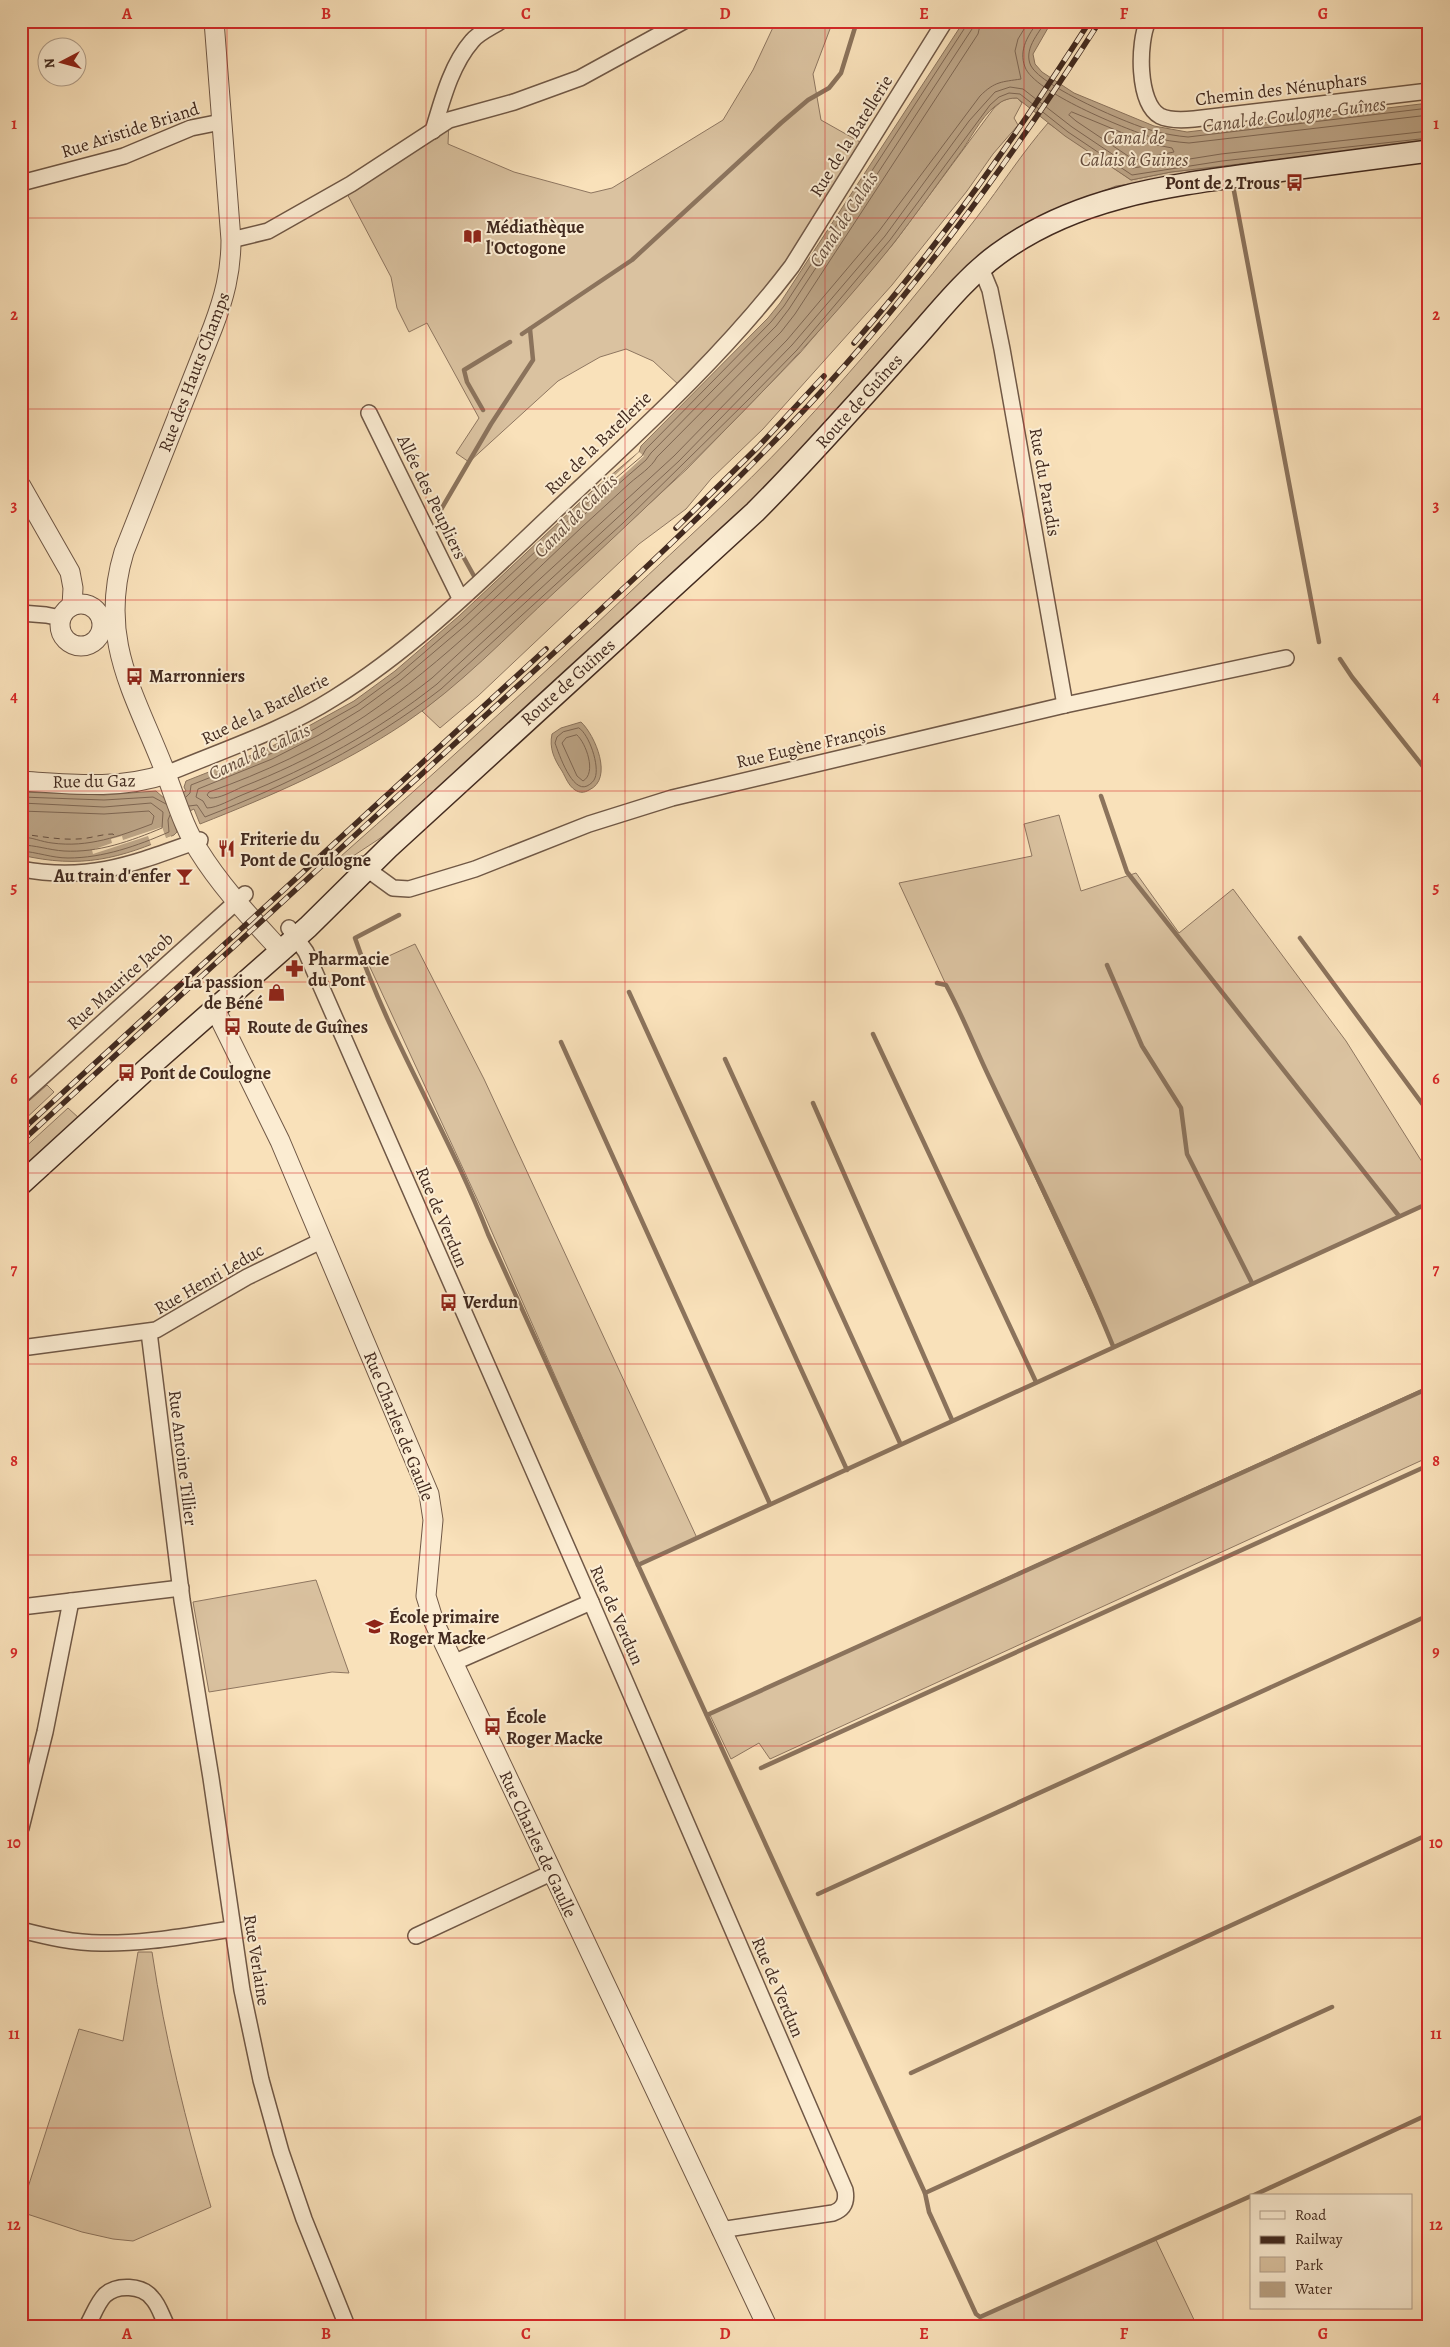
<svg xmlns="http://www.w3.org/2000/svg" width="1450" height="2347" font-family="Alegreya,serif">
	<rect width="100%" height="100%" fill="#f9e1ba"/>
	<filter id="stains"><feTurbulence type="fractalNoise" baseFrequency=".004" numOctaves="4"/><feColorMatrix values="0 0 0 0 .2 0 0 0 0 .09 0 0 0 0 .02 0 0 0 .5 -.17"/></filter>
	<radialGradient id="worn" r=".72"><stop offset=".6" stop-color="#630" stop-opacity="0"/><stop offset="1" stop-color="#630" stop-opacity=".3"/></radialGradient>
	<!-- green -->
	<g fill="#dac2a0" stroke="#8e7660">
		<path d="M 776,21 L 833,21 L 813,74 L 821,120 L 860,142 L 789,260 L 759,300 L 679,385 L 653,361 L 626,349 L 600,357 L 558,381 L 469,462 L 456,453 L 479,418 L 427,323 L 409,332 L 397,308 L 391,277 L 344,188 L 449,120 L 448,144 L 514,172 L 591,193 L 612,188 L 723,120 L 753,70 Z"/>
		<path d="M 1011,98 L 1017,98 L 1022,103 L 1014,118 L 1018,125 L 993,154 L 967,191 L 892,285 L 763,429 L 711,479 L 686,509 L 639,544 L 478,696 L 440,728 L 422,711 L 444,693 L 687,469 L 800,353 L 894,243 L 994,108 L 1002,101 Z"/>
		<path d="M 1048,123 L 1131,180 L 1171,172 L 1223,166 L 1220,171 L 1116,186 L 1056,209 L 643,605 L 382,837 L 344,862 L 340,857 C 437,771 534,683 628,594 C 683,542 739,492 791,437 C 856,367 919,293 977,217 C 1001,186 1022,153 1048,123 Z"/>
		<path d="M 1059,815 L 1081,891 L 1136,873 L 1179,933 L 1233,889 L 1346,1041 L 1429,1173 L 1429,1203 L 1113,1346 L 899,883 L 1032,856 L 1024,824 Z"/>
		<path d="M 415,944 L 484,1079 L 697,1538 L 638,1565 L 484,1214 L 369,965 Z"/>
		<path d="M 47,1085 L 54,1092 L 21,1123 L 21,1108 Z"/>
		<path d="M 68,1108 L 80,1119 L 21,1176 L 21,1151 Z"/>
		<path d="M 1429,1386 L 1429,1457 L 770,1759 L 759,1743 L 731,1759 L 709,1713 Z"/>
		<path d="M 316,1580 L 349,1673 L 332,1672 L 209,1692 L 193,1602 Z"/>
		<path d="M 138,1952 L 152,1952 C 165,2039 186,2123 211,2207 L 133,2241 L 113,2239 L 82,2232 L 21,2212 L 21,2209 L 79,2029 L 123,2041 Z"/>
		<path d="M 1156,2240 L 1197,2326 L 984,2326 L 980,2317 Z"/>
	</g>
	<!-- water -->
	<g fill="#bba385" stroke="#8b735c">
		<path d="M 964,21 L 1052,21 L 1033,54 L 1035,64 L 1042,72 L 1074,93 L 1154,126 L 1187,132 L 1429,103 L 1429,142 L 1171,172 L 1131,180 L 1065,136 L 1017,98 C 1011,98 1006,99 1001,102 C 985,111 973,134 963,149 C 934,188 907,228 876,265 C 778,383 668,488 556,591 C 507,636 460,686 405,723 C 341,766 271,796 200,824 L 194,809 L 173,819 L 177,832 L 174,835 C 119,859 81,869 21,855 L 21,792 L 104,795 L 156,791 L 165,799 L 186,791 L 184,787 L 186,781 L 267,749 L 354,701 L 395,671 L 459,616 L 592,491 L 639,452 L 641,446 L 768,318 L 780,303 Z"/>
		<path d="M 581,722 C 595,735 614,779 589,790 C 584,793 580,793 575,790 C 568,785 566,778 562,771 C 554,759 549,748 552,734 L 561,728 Z"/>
	</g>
	<!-- pier -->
	<g fill="#f9e1ba">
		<path d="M 639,452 L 644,456 L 607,490 L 603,487 Z"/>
		<path d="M 162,827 L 166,838 L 171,836 L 172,839 L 152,847 L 148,836 L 93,854 L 92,850 L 112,843 L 111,839 L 122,836 L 123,840 Z"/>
	</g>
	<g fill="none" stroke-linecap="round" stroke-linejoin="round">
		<!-- shore -->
		<g stroke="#7e6652" stroke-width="1">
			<path d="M 974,21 L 972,29 L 789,309 L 776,326 L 651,453 L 646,460 L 600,500 L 467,624 L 401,680 L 360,710 L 319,735 L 272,759 L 198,789 L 196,797 L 203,801 L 207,808 C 217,808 232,799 242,795 C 312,767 378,731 437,684 L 679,461 L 792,345 L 885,236 L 969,121 L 995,92 L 1010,87 L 1023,89 L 1072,127 L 1133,168 L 1221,154 L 1429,131"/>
			<path d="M 981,21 L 978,34 L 795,314 L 781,332 L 657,457 C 651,468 639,475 630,483 C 614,498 598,512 582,527 C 513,592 444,662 365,716 C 317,748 263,773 209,792 L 207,795 L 210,798 C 219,799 233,791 242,787 C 311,760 374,724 432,678 L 674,456 L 787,340 L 879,231 L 980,96 C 995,81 1002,82 1021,79 L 1015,51 L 1018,39 L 1029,21"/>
			<path d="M 1038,21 C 1029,35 1018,49 1025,67 C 1034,92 1125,129 1151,137 C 1162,140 1176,142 1189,143 L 1429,115"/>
			<path d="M 1046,21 C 1038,34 1023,50 1031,66 C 1042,87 1130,125 1154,131 C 1165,134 1177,136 1188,137 L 1429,108"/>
			<path d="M 1072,112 L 1147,143 L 1172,148 L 1174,152 L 1134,160 L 1076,121 L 1069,115 Z"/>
			<path d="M 579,728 C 589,734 600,766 595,778 C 594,781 591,784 587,786 C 572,793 559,754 555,743 L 557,737 L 563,732 Z"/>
			<path d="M 577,735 C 586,743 597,773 583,781 L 577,776 L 562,743 L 566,738 Z"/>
			<path d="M 21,797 L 104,800 L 153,797 L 166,804"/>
			<path d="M 186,797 L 190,793 L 191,785 L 270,754 L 357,705 L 398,675 L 462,620 L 596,495 L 642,456 L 646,449 L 771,322 L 784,306 L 966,26 L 967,21"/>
			<path d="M 21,803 L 104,807 L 151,803 L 163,812 L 162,828 C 131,841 98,853 64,851 C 49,850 35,845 21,845"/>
			<path d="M 189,806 L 197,805 L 205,817 C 290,784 369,745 441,689 L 623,523 L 749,399 L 797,350 L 890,240 L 990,105 L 999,97 L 1009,93 L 1020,94 L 1068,132 L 1132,175 L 1222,161 L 1429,138"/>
			<path d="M 21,811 L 104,814 L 149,811 L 154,816 L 152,824 C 120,836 88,848 52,843 C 42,842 32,837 21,837"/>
			<path d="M 21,851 C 37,852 52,858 68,858 C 103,858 137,846 169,832 L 168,820 L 170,815"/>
		</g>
		<!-- stream -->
		<g stroke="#8b735c" stroke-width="4.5">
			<path d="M 1234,191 L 1319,642"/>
			<path d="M 522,334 L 632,260 L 781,123 L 808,100 L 829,88 L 841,73 L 857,21"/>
			<path d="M 483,410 L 467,382 L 464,370 L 510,342"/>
			<path d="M 474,576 L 439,513 L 491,424 L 533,360 L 530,329"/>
			<path d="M 1340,659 L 1352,677 L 1429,774"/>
			<path d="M 1101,796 L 1127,872 L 1399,1216"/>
			<path d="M 399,915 L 355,938 C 390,1041 449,1133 488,1234 L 638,1565 L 1429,1203"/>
			<path d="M 1300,938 L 1429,1113"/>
			<path d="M 1107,965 L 1142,1046 L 1181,1108 L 1187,1154 L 1252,1283"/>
			<path d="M 937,983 L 946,985 C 963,1016 975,1048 990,1079 C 1032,1168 1076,1255 1113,1346"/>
			<path d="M 629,992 L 847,1470"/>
			<path d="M 873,1034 L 1036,1382"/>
			<path d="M 561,1042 L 770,1504"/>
			<path d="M 725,1059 L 900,1443"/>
			<path d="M 813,1103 L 952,1420"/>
			<path d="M 638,1565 L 925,2193 L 1332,2007"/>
			<path d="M 707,1715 L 1429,1388"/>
			<path d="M 761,1768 L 1429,1465"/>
			<path d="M 818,1894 L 1429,1615"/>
			<path d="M 911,2073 L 1429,1834"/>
			<path d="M 925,2193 L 929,2212 L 976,2314 L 980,2317 L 1251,2196"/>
			<path d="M 1252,2196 L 1429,2114"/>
		</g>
		<!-- ferry -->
		<path stroke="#664e3e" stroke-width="1" stroke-dasharray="6 5" stroke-linecap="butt" d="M 21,834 C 40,836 58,840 77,839 C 89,839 101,834 113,834 L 116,838"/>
		<defs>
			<g id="minor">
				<path d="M 1148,21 C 1138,42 1137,103 1160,116 C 1170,121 1184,120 1194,119 L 1429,91"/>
				<path d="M 433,131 C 442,101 451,65 472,41 C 478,33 492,27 501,21"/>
				<path d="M 21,183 L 124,156 L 191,128 L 221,122"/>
				<path d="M 231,240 L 268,231 L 351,184 L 449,120 L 514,102 L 580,78 L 684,21"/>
				<path d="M 981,268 L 990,290 L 1002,349 L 1065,705"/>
				<path d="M 369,413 L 460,598"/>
				<path d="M 21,613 L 46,615 L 61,618"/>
				<path d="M 166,774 C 223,750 282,731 334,698 C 415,648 484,578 553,513 C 636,435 723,357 792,266 L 945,21"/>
				<path d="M 360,864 L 393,888 L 409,889 L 475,869 L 589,824 L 672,798 L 1065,705 L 1286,658"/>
				<path d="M 21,869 C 91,882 135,863 200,840"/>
				<path d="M 289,928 L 306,952 L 591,1602 L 845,2190 C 847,2201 844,2209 833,2213 L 720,2230"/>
				<path d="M 21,1096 L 245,894"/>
				<path d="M 149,1332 L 182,1600 L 211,1778 L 242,1990 L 261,2080 L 281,2152 L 304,2219 L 347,2326"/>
				<path d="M 21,1348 L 156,1330 L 247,1277 L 323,1240"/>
				<path d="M 21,1607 L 181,1588"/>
				<path d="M 453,1663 L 591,1602"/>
				<path d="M 21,1828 L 45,1732 L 71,1601"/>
				<path d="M 21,1930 C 48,1937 74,1943 101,1943 C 145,1944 189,1935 232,1929"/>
				<path d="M 416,1936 L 551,1873"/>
				<path d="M 87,2326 C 93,2316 97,2303 105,2295 C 117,2284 142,2285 152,2298 C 159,2305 162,2317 167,2326"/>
			</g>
			<g id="tertiary">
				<path d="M 214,21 L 231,240 C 231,272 224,298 213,327 L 124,552 C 97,641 136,695 166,774 C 176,800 184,828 199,851 C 222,888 252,919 281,951"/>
				<path d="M 21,486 L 70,572 L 73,588 L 72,606"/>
				<circle cx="81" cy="625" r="21"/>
				<path d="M 21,781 C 69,784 120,790 166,774"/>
				<path d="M 215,1009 L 280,1141 L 429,1494 L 433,1520 L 426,1596 L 434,1622 L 767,2326"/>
			</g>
			<path id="secondary" d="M 21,1184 L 149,1067 L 308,927 L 388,848 L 755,512 C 809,458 860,400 911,343 C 938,313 965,278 998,254 C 1078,195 1174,185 1269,172 C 1322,165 1375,158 1429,151"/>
		</defs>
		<!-- minor casing -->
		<use href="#minor" stroke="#705846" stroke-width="18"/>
		<!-- tertiary casing -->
		<use href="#tertiary" stroke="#705846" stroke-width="21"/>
		<!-- secondary casing -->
		<use href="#secondary" stroke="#422a1f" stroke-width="24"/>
		<!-- minor -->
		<use href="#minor" stroke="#fbecd2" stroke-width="15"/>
		<!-- tertiary -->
		<use href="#tertiary" stroke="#fbecd2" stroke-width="19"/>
		<!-- secondary -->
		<use href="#secondary" stroke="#fbecd2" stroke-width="21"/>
		<defs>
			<g id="rail">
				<path d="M 854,343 C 942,242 1018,133 1090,21"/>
				<path d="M 676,528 L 758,447 L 824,376"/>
				<path d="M 21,1131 L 546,649"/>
				<path d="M 21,1142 C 164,1011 306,880 449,749 C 564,643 682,538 790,425 C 908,302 1008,164 1100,21"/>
			</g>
		</defs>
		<!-- rail casing -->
		<use href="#rail" stroke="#422a1f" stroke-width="5.5"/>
		<!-- rail -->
		<use href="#rail" stroke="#fbecd2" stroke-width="4" stroke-dasharray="11" stroke-linecap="butt"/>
	</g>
	<!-- grid -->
	<path fill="none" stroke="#d62828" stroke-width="1" stroke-opacity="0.55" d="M 227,21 L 227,2326M 426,21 L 426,2326M 625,21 L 625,2326M 825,21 L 825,2326M 1024,21 L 1024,2326M 1223,21 L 1223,2326M 21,218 L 1429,218M 21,409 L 1429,409M 21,600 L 1429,600M 21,791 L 1429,791M 21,982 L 1429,982M 21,1173 L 1429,1173M 21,1364 L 1429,1364M 21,1555 L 1429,1555M 21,1746 L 1429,1746M 21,1938 L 1429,1938M 21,2128 L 1429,2128"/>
	<!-- icons -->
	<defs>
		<symbol id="bus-bare" viewBox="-9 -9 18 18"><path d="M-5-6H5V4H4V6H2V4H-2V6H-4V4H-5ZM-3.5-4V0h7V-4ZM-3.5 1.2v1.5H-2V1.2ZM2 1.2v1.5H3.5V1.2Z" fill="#8f2418" stroke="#fbecd2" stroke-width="2.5" paint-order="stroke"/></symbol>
		<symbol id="library-bare" viewBox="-9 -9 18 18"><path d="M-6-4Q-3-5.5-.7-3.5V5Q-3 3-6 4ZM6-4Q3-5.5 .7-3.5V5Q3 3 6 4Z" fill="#8f2418" stroke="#fbecd2" stroke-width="2.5" paint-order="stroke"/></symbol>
		<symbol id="restaurant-bare" viewBox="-9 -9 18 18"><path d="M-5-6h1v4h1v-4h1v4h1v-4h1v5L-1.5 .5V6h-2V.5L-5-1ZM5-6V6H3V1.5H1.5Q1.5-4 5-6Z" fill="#8f2418" stroke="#fbecd2" stroke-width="2.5" paint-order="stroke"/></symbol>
		<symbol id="bar-bare" viewBox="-9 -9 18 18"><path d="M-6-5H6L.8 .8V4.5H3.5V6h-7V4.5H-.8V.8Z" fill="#8f2418" stroke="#fbecd2" stroke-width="2.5" paint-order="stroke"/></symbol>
		<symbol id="pharmacy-bare" viewBox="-9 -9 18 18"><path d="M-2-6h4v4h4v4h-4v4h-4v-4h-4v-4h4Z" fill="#8f2418" stroke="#fbecd2" stroke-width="2.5" paint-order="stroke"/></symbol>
		<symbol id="shop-bare" viewBox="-9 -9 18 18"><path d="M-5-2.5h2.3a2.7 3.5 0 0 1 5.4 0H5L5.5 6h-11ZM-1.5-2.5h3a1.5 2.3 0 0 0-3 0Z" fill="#8f2418" stroke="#fbecd2" stroke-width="2.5" paint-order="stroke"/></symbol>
		<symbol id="school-bare" viewBox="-9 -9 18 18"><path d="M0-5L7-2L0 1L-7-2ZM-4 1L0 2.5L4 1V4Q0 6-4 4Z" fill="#8f2418" stroke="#fbecd2" stroke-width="2.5" paint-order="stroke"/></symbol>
	</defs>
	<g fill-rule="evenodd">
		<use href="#bus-bare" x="1282" y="170" width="25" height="25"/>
		<use href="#library-bare" x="460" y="224" width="25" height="25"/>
		<use href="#bus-bare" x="122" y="664" width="25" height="25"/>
		<use href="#restaurant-bare" x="214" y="836" width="25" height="25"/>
		<use href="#bar-bare" x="172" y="864" width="25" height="25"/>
		<use href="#pharmacy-bare" x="282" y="956" width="25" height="25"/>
		<use href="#shop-bare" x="264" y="980" width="25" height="25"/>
		<use href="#bus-bare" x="220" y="1014" width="25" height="25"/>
		<use href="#bus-bare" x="114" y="1060" width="25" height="25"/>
		<use href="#bus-bare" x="436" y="1290" width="25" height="25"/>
		<use href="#school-bare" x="362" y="1614" width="25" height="25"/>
		<use href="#bus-bare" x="480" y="1714" width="25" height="25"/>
	</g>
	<g text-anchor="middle" stroke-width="4" stroke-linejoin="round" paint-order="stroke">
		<!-- street labels -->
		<g font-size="18" fill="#422a1f" stroke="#fbecd2">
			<text transform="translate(1281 89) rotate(-7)" y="6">Chemin des Nénuphars</text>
			<text transform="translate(130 130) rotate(-18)" y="6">Rue Aristide Briand</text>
			<text transform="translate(851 136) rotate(-58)" y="6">Rue de la Batellerie</text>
			<text transform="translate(194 372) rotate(-69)" y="6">Rue des Hauts Champs</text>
			<text transform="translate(859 401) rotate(-48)" y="6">Route de Guînes</text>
			<text transform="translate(598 443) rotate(-44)" y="6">Rue de la Batellerie</text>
			<text transform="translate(1045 482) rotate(80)" y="6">Rue du Paradis</text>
			<text transform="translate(432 497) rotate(64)" y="6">Allée des Peupliers</text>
			<text transform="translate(568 682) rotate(-42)" y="6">Route de Guînes</text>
			<text transform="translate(265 709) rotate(-26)" y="6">Rue de la Batellerie</text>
			<text transform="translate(811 745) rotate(-13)" y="6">Rue Eugène François</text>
			<text transform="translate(94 781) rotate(-1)" y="6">Rue du Gaz</text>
			<text transform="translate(120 981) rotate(-42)" y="6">Rue Maurice Jacob</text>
			<text transform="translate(442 1217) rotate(67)" y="6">Rue de Verdun</text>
			<text transform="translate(209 1279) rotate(-30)" y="6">Rue Henri Leduc</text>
			<text transform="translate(399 1426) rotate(68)" y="6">Rue Charles de Gaulle</text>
			<text transform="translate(183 1458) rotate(83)" y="6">Rue Antoine Tillier</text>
			<text transform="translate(617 1615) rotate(66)" y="6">Rue de Verdun</text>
			<text transform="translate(538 1844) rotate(65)" y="6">Rue Charles de Gaulle</text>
			<text transform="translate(257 1960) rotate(81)" y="6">Rue Verlaine</text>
			<text transform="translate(778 1987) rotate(67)" y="6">Rue de Verdun</text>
		</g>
		<!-- poi labels -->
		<g font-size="18" font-weight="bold" fill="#422a1f" stroke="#fbecd2" text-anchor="start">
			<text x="1280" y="189" text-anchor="end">Pont de 2 Trous</text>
			<text x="486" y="233">Médiathèque<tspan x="486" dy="21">l'Octogone</tspan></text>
			<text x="149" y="682">Marronniers</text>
			<text x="240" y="845">Friterie du<tspan x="240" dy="21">Pont de Coulogne</tspan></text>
			<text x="171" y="882" text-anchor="end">Au train d'enfer</text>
			<text x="308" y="965">Pharmacie<tspan x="308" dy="21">du Pont</tspan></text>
			<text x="263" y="988" text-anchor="end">La passion<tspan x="263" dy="21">de Béné</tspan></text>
			<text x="247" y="1033">Route de Guînes</text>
			<text x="140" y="1079">Pont de Coulogne</text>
			<text x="463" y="1308">Verdun</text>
			<text x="389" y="1623">École primaire<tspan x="389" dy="21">Roger Macke</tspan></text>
			<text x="506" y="1723">École<tspan x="506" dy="21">Roger Macke</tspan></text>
		</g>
		<!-- water labels -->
		<g font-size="19" font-style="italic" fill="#664e3e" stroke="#fbecd2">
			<text transform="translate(1294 114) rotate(-7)" y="7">Canal de Coulogne-Guînes</text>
			<text x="1134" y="144">Canal de<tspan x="1134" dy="22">Calais à Guines</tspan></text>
			<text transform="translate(843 219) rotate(-57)" y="7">Canal de Calais</text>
			<text transform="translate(575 515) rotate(-45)" y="7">Canal de Calais</text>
			<text transform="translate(259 751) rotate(-25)" y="7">Canal de Calais</text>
		</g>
	</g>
	<!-- margin -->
	<rect width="1450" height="2347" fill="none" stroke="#f9e1ba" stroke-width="55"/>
	<!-- legend -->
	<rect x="1250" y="2194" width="162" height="115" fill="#fbecd2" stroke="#b19e8a"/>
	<rect x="1260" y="2211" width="25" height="8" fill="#fbecd2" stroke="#b19e8a"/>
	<text x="1295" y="2220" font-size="15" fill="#422a1f">Road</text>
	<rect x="1260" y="2236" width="25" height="8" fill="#422a1f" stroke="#b19e8a"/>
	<text x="1295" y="2244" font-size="15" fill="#422a1f">Railway</text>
	<rect x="1260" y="2257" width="25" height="15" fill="#dac2a0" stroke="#b19e8a"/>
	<text x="1295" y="2270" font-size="15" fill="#422a1f">Park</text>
	<rect x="1260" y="2282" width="25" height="15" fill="#bba385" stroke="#b19e8a"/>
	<text x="1295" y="2294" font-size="15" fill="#422a1f">Water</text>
	<!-- north arrow -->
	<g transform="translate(62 62) rotate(264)"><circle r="24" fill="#fbecd2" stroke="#b19e8a"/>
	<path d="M0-4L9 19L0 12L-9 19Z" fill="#8f2418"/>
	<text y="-8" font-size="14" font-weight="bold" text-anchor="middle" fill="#422a1f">N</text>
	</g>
	<rect x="28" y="28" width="1394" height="2292" fill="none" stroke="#d62828" stroke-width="2"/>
	<g font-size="16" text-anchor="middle" font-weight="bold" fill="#d62828">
		<text x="127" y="19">A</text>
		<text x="326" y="19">B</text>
		<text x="526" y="19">C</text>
		<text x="725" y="19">D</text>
		<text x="924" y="19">E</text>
		<text x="1124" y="19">F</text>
		<text x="1323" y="19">G</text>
		<text x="14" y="129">1</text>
		<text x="1436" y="129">1</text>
		<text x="14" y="320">2</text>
		<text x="1436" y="320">2</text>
		<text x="14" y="511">3</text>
		<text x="1436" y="511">3</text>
		<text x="14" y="702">4</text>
		<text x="1436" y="702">4</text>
		<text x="14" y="893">5</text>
		<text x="1436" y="893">5</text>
		<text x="14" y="1084">6</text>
		<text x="1436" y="1084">6</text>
		<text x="14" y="1275">7</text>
		<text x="1436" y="1275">7</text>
		<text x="14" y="1466">8</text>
		<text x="1436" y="1466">8</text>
		<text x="14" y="1657">9</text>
		<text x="1436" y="1657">9</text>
		<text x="14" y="1848">10</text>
		<text x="1436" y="1848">10</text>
		<text x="14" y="2039">11</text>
		<text x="1436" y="2039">11</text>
		<text x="14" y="2230">12</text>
		<text x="1436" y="2230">12</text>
		<text x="127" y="2339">A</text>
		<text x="326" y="2339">B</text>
		<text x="526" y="2339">C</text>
		<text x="725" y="2339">D</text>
		<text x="924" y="2339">E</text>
		<text x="1124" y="2339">F</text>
		<text x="1323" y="2339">G</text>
	</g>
	<rect width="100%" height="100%" filter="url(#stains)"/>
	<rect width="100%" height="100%" fill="url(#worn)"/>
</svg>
